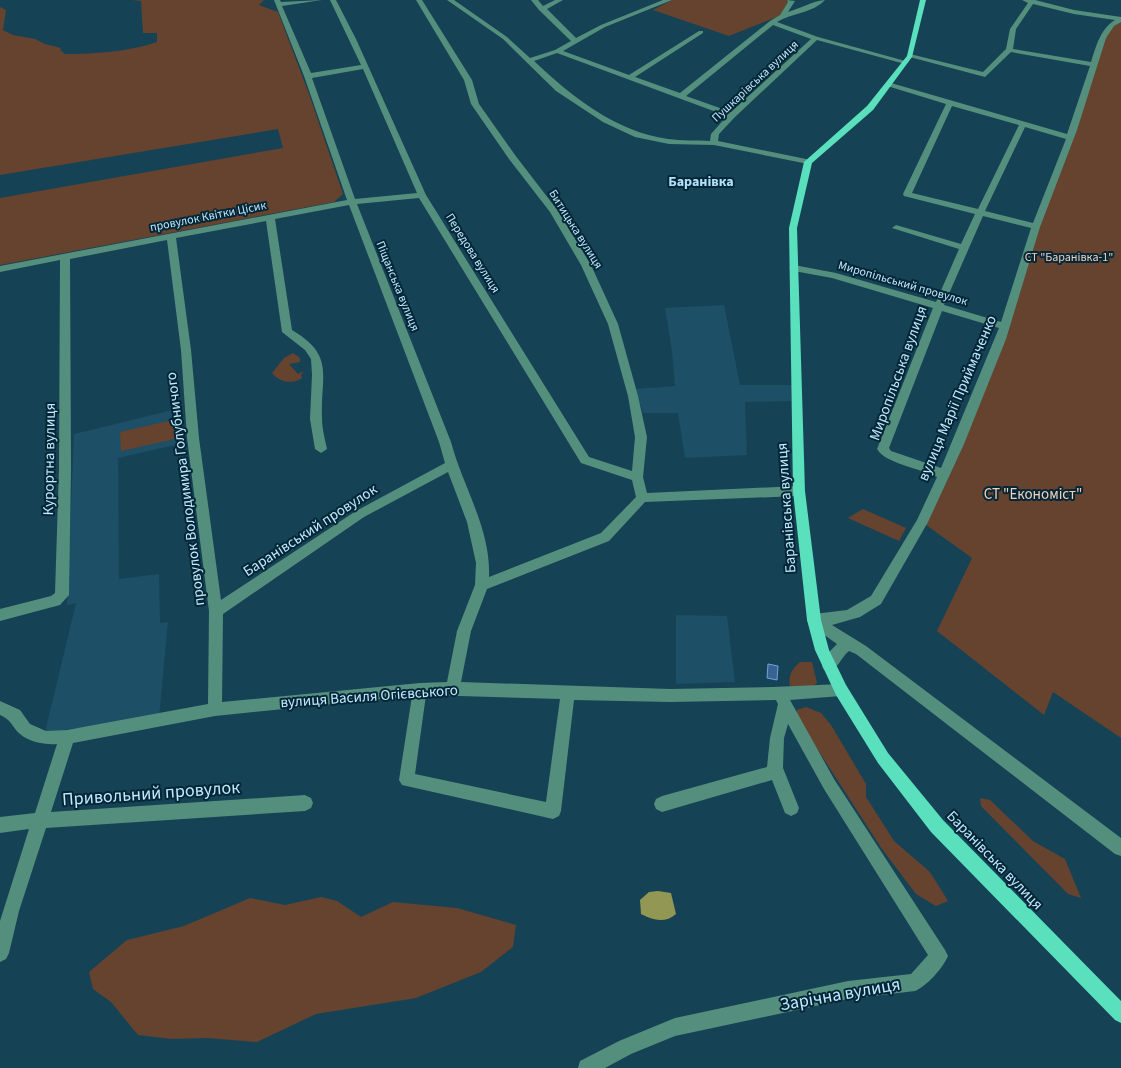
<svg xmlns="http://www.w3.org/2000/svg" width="1121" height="1068" font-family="'Source Sans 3',sans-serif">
	<rect width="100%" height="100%" fill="#164256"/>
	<!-- built -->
	<g fill="#1d4f66">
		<path d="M 724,305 L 740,385 L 792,385 L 791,401 L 745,402 L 747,455 L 685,458 L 678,413 L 643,413 L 635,389 L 675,386 L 672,351 L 665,308 Z"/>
		<path d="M 181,408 L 184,443 L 118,458 L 119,579 L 159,574 L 160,623 L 168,622 L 159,718 L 45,732 L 76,603 L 67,605 L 74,434 Z"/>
		<path d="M 676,615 L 727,616 L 735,682 L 676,684 Z"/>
	</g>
	<!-- green -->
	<g fill="#66432e">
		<path d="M 132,0 L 264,0 L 259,5 L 278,12 L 309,94 L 343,194 L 334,202 L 0,265 L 0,198 L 283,148 L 278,129 L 0,175 L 0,7 L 6,10 L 3,30 L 13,35 L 35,39 L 45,44 L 61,48 L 60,50 L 65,54 C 96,54 127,52 157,42 L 157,33 L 143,33 L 141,1 Z"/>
		<path d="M 672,0 L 785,0 L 789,1 L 779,16 L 729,36 L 653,10 Z"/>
		<path d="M 1121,19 L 1121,738 L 1053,692 L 1044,715 L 937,631 L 972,558 L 922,522 L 958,444 L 1103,38 L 1111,25 Z"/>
		<path d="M 293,353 L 300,358 L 300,362 L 289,364 L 298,374 L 304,371 L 301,375 L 302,378 C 292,385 279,382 272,373 L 284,358 Z"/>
		<path d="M 173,420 L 175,439 L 121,451 L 120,432 Z"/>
		<path d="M 863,509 L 906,528 L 899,541 L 848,518 Z"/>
		<path d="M 800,662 L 812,662 L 817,683 L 813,686 L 790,686 C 788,675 792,669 800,662 Z"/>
		<path d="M 806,707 L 821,713 L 831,725 L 866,784 L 866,797 L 894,841 L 930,872 L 948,901 L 936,906 L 916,894 L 882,849 L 796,716 L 797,710 Z"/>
		<path d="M 980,798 L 990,800 L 1033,841 L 1065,859 L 1081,898 L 1068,894 L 981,806 Z"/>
		<path d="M 321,897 L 337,901 L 361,917 L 393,902 L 457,908 L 516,925 L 513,947 L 481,972 L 416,998 L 316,1014 L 257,1042 L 207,1038 L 171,1039 L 138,1035 L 111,1002 L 93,989 L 89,972 L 127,940 L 184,926 L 250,898 L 285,905 Z"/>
	</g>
	<!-- water -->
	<path fill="#929753" d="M 658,891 L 671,893 L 676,914 C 665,924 652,920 641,914 L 640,900 L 649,892 Z"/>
	<!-- building -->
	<path fill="#376392" stroke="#71a3dc" d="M 768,664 L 778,666 L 777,680 L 767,678 Z"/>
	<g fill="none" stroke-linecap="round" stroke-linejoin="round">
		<!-- minor -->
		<g fill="#548f7d" fill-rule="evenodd">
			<path d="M 274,0 L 280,0 L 281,2 L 322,0 L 282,6 L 311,73 L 361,65 L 330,0 L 336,0 L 356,39 L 426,195 L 589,457 L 632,471 L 635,437 L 628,396 L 608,324 L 581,265 L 550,212 L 509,159 L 471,104 L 464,80 L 416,0 L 422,0 L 472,80 L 479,104 L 515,155 L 558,211 L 591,265 L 618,324 L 638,396 L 647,437 L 643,477 L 647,493 L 799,486 L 803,488 L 805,491 L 803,494 L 799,496 L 645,502 L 609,541 L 487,589 L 471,631 L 461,682 L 670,689 L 773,687 L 841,684 L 846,685 L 848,690 L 846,695 L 841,696 L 790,700 L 834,779 L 945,950 L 948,956 C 943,968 927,986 915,991 L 848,999 L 675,1036 L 631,1054 L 605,1068 L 578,1068 L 580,1061 L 619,1041 L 675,1018 L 848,981 L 911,974 L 928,955 L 824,789 L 788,724 L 784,738 L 783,768 L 799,808 L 797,813 L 791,816 L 785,813 L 772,780 L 662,812 L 656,809 L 654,804 L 656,799 L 662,796 L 767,767 L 770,738 L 778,704 L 776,700 L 670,702 L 574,700 L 561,811 L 559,816 L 553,819 L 402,785 L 399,780 L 412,696 L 215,716 L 73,743 L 51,812 L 305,795 L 311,798 L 313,803 L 311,808 L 305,811 L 46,828 L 19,911 L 9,953 L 6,959 L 0,962 L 0,921 L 29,829 L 0,833 L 0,817 L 35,813 L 57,744 C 45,745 29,742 20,734 C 11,726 13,721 0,715 L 0,701 L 20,710 L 30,724 L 46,731 L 67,730 L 208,704 L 209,611 L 187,438 L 181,350 L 167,240 L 70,259 L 71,469 L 69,595 L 60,605 L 0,621 L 0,609 L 51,596 L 55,593 L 59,469 L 60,260 L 0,272 L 0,266 L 347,200 L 304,76 ZM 363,69 L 417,193 L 355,199 L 312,78 ZM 419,198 L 581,463 L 632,480 L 636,497 L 601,533 L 489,577 C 491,529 463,487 451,442 L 357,204 ZM 349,205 L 439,442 L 445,463 L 356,511 L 221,600 L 199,438 L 191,350 L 176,238 L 266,221 L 282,332 L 305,350 L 311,359 L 312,375 L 310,419 L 315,449 L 321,453 L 327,449 C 325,439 322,429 322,418 C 320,376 336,356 292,330 L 275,219 ZM 448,472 L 467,522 L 476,563 L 475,585 L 457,631 L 447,682 L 420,683 L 222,702 L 223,614 L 364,517 ZM 426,695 L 560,699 L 546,802 L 415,774 Z"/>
			<path d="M 447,0 L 454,0 L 507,37 L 530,58 L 555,50 L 571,41 L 539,10 L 531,0 L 538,0 L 543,6 L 555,0 L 563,0 L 547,9 L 576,38 L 601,25 L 663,0 L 672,0 L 605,27 L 563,51 L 629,75 L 699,31 L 703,31 L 703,33 L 635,77 L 680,93 L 770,21 L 780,15 L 788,2 L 787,0 L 795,1 L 788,12 C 799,9 815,0 825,0 C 813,13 792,13 777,22 L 818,37 L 909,62 L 905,64 L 817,40 L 735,117 L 719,134 L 718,141 L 811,160 L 811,164 L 808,164 L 714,145 L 669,144 L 635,137 L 603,122 L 556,91 L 503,39 ZM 773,25 L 811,39 L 731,112 L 686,96 ZM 557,53 L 727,116 L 711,134 L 710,141 C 696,140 682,141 668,139 C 616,132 571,96 534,61 Z"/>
			<path d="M 1022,0 L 1035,0 L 1074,10 L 1121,17 L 1121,22 L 1114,26 L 1106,38 L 1077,130 L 1040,227 L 1006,339 L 964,444 L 928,522 L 881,604 L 860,617 L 832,625 L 866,646 L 1121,838 L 1121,856 L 1115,854 L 856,654 L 849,651 C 841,657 838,669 829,672 L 824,670 L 822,666 L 830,651 L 837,644 L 809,624 L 807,620 L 809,616 L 814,614 L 847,610 L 871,596 L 917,520 L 937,477 C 920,468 886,464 877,449 L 933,308 L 832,278 L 794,271 L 789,268 L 794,265 L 836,273 L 936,302 L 959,249 L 892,228 L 896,225 L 961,244 L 975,214 L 904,196 L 903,194 L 946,104 L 884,85 L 891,83 L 1067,134 L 1090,66 L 1011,52 L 985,77 L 906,56 L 910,54 L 983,72 L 1006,49 L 1010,29 L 1028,3 ZM 1033,4 L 1074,14 L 1115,20 C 1100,29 1096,47 1091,62 L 1013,49 L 1016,29 ZM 952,106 L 1019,125 L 978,209 L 912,193 ZM 1025,127 L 1066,139 L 1033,223 L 985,211 ZM 983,216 L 1031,228 L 1001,322 L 944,305 ZM 942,311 L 999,328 L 941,468 L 891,451 L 889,448 Z"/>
		</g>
		<!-- major -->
		<path fill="#5ae0bc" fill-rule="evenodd" d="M 920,0 L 926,0 L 912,57 L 873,110 L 812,163 L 797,228 L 805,491 L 821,620 L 829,650 L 846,685 L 888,753 L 943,820 L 1121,1001 L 1121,1023 L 1115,1020 L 931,832 L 878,763 L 836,695 L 815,650 L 807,620 L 793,491 L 789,228 L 804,162 L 867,106 L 907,56 Z"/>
	</g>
	<g text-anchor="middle" stroke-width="4" stroke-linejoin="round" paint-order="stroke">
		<!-- far-street labels -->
		<g font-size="12" fill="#c2e9fe" stroke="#032737">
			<text transform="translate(755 81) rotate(-43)" y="4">Пушкарівська вулиця</text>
			<text transform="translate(208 216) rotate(-11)" y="4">провулок Квітки Цісик</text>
			<text transform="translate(576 229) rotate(58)" y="4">Битицька вулиця</text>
			<text transform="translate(473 253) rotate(58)" y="4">Передова вулиця</text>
			<text transform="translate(903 283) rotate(16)" y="4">Миропільський провулок</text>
			<text transform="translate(398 286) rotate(68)" y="4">Піщанська вулиця</text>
		</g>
		<!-- far-park labels -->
		<g font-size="12" fill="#f4d1bc" stroke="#032737">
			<text x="1069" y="261">СТ "Баранівка-1"</text>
		</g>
		<!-- far-neighbourhood labels -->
		<g font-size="14" font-weight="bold" fill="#b1e0f9" stroke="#032737">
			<text x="701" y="186">Баранівка</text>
		</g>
		<!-- street labels -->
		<g font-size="15" fill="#c2e9fe" stroke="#032737">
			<text transform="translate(898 373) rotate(-70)" y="5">Миропільська вулиця</text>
			<text transform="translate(957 398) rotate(-67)" y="5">вулиця Марії Приймаченко</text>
			<text transform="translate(49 459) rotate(-89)" y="5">Курортна вулиця</text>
			<text transform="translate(185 489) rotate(-97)" y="5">провулок Володимира Голубничого</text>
			<text transform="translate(786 508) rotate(-94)" y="5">Баранівська вулиця</text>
			<text transform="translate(310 530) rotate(-33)" y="5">Баранівський провулок</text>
			<text transform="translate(369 696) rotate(-4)" y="5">вулиця Василя Огієвського</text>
			<text transform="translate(995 860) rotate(46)" y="5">Баранівська вулиця</text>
		</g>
		<!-- park labels -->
		<g font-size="15" fill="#f4d1bc" stroke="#032737">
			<text x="1033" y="499">СТ "Економіст"</text>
		</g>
		<!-- near-street labels -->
		<g font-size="18" fill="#c2e9fe" stroke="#032737">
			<text transform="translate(151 793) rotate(-4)" y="6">Привольний провулок</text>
			<text transform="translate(840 994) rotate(-10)" y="6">Зарічна вулиця</text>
		</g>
	</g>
</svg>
